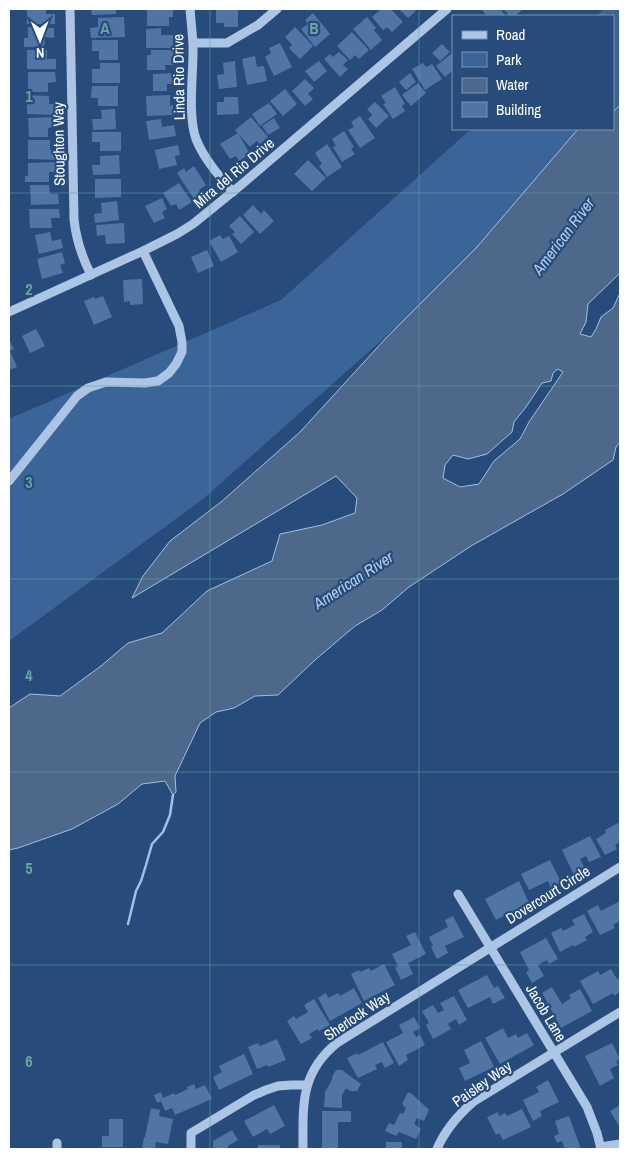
<svg xmlns="http://www.w3.org/2000/svg" width="629" height="1158" font-family="'Archivo Narrow',sans-serif">
	<rect width="100%" height="100%" fill="#274c7b"/>
	<!-- green -->
	<path fill="#3b6599" d="M 604,9 L 620,9 L 620,128 L 203,499 L 9,641 L 9,419 L 281,300 L 471,129 L 613,129 L 613,16 L 596,16 Z"/>
	<!-- water -->
	<path fill="#4d688a" stroke="#a0c0e4" fill-rule="evenodd" d="M 620,105 L 620,273 L 588,304 L 586,322 L 580,334 L 591,337 L 596,329 L 601,317 L 613,308 L 620,293 L 620,442 L 616,447 L 613,460 L 563,494 L 471,546 L 409,587 L 382,610 L 355,626 L 315,660 L 278,695 L 255,696 L 234,708 L 216,712 L 200,723 L 175,776 L 176,792 L 173,795 L 165,781 L 142,784 L 118,804 L 72,829 L 18,848 L 9,850 L 9,708 L 30,694 L 60,696 L 101,666 L 128,643 L 162,633 L 207,591 L 272,561 L 280,534 L 322,525 L 355,513 L 357,498 L 336,476 L 132,598 L 143,576 L 170,541 L 221,502 L 300,432 L 386,338 L 477,247 L 578,129 L 613,129 L 613,112 ZM 558,369 L 563,372 L 529,422 L 520,439 L 494,461 L 479,484 L 460,487 L 443,478 L 445,465 L 453,455 L 468,459 L 487,454 L 512,432 L 514,422 L 526,407 L 542,383 L 551,381 L 553,373 Z"/>
	<g fill="none" stroke-linecap="round" stroke-linejoin="round">
		<!-- stream -->
		<path stroke="#a0c0e4" stroke-width="2.5" d="M 128,924 L 136,891 L 141,881 L 146,865 L 152,844 L 163,832 L 170,815 L 173,795"/>
	</g>
	<!-- building -->
	<g fill="#5075a4">
		<path d="M 27,9 L 46,9 L 46,14 L 55,14 L 55,24 L 27,24 Z"/>
		<path d="M 91,9 L 116,9 L 116,14 L 92,15 Z"/>
		<path d="M 147,9 L 173,9 L 173,17 L 169,17 L 169,26 L 147,26 Z"/>
		<path d="M 216,9 L 238,10 L 238,27 L 224,27 L 224,23 L 216,23 Z"/>
		<path d="M 381,9 L 391,9 L 403,22 L 392,32 L 387,27 L 383,30 L 372,17 Z"/>
		<path d="M 399,9 L 413,9 L 416,11 L 408,18 Z"/>
		<path d="M 484,9 L 500,9 L 506,16 L 487,16 L 482,10 Z"/>
		<path d="M 503,9 L 523,9 L 515,16 L 510,16 Z"/>
		<path d="M 313,13 L 330,34 L 315,47 L 301,29 L 308,24 L 305,20 Z"/>
		<path d="M 124,17 L 125,37 L 91,38 L 90,28 L 98,27 L 98,18 Z"/>
		<path d="M 367,17 L 376,28 L 374,30 L 382,40 L 371,50 L 353,29 Z"/>
		<path d="M 28,27 L 54,28 L 54,38 L 45,37 L 44,47 L 24,47 L 24,38 L 28,38 Z"/>
		<path d="M 295,27 L 313,46 L 300,59 L 289,48 L 292,45 L 285,37 Z"/>
		<path d="M 161,28 L 161,35 L 173,35 L 173,48 L 146,48 L 146,29 Z"/>
		<path d="M 352,32 L 369,50 L 359,59 L 355,55 L 350,60 L 337,46 Z"/>
		<path d="M 92,40 L 118,40 L 118,60 L 99,60 L 99,51 L 92,51 Z"/>
		<path d="M 280,43 L 292,67 L 274,76 L 265,57 L 271,53 L 269,48 Z"/>
		<path d="M 442,44 L 450,52 L 440,61 L 432,53 Z"/>
		<path d="M 27,50 L 47,50 L 47,59 L 56,59 L 56,69 L 27,69 Z"/>
		<path d="M 151,50 L 174,50 L 174,65 L 165,65 L 166,70 L 147,70 L 147,55 L 151,55 Z"/>
		<path d="M 339,52 L 348,60 L 343,65 L 348,69 L 340,77 L 324,59 L 330,54 L 333,57 Z"/>
		<path d="M 451,54 L 453,56 L 453,70 L 445,77 L 436,66 Z"/>
		<path d="M 255,56 L 257,67 L 264,66 L 267,81 L 247,85 L 242,59 Z"/>
		<path d="M 235,61 L 237,87 L 219,89 L 217,75 L 224,74 L 223,63 Z"/>
		<path d="M 319,61 L 327,71 L 314,82 L 305,71 Z"/>
		<path d="M 100,63 L 120,63 L 120,83 L 92,83 L 92,69 L 100,69 Z"/>
		<path d="M 423,63 L 426,67 L 432,64 L 442,79 L 425,90 L 412,69 Z"/>
		<path d="M 28,72 L 55,72 L 56,82 L 48,83 L 48,92 L 28,92 Z"/>
		<path d="M 173,73 L 173,84 L 167,84 L 167,91 L 153,91 L 153,74 Z"/>
		<path d="M 410,73 L 416,82 L 406,90 L 399,82 Z"/>
		<path d="M 305,79 L 314,88 L 308,94 L 313,99 L 305,106 L 292,91 Z"/>
		<path d="M 418,83 L 426,93 L 411,106 L 402,95 Z"/>
		<path d="M 92,86 L 118,86 L 118,106 L 98,106 L 98,98 L 91,98 Z"/>
		<path d="M 395,87 L 405,104 L 402,106 L 405,111 L 393,119 L 383,104 L 386,103 L 381,96 Z"/>
		<path d="M 285,89 L 297,104 L 283,116 L 270,101 Z"/>
		<path d="M 27,95 L 49,96 L 49,104 L 56,104 L 56,115 L 27,114 Z"/>
		<path d="M 170,95 L 170,106 L 173,105 L 173,115 L 147,116 L 146,96 Z"/>
		<path d="M 224,97 L 238,97 L 239,114 L 217,115 L 217,102 L 224,102 Z"/>
		<path d="M 375,102 L 389,116 L 376,128 L 368,119 L 372,115 L 367,109 Z"/>
		<path d="M 269,103 L 277,114 L 260,126 L 252,114 Z"/>
		<path d="M 115,109 L 116,129 L 93,130 L 92,119 L 102,119 L 101,110 Z"/>
		<path d="M 360,116 L 375,138 L 360,148 L 348,130 L 354,127 L 351,122 Z"/>
		<path d="M 56,117 L 56,127 L 48,128 L 48,137 L 29,137 L 28,118 Z"/>
		<path d="M 251,117 L 268,137 L 260,144 L 257,141 L 250,147 L 235,130 Z"/>
		<path d="M 274,118 L 280,128 L 268,135 L 262,126 Z"/>
		<path d="M 161,119 L 162,127 L 174,125 L 176,136 L 149,140 L 146,121 Z"/>
		<path d="M 344,131 L 354,147 L 351,149 L 355,154 L 342,162 L 333,147 L 336,146 L 332,139 Z"/>
		<path d="M 92,132 L 121,132 L 121,151 L 100,151 L 100,142 L 92,142 Z"/>
		<path d="M 238,133 L 250,154 L 239,161 L 236,156 L 230,159 L 220,144 Z"/>
		<path d="M 28,140 L 50,140 L 50,150 L 58,150 L 58,160 L 28,159 Z"/>
		<path d="M 327,144 L 342,167 L 327,177 L 319,166 L 322,164 L 315,153 Z"/>
		<path d="M 178,145 L 180,155 L 175,156 L 177,165 L 159,169 L 155,150 Z"/>
		<path d="M 119,155 L 120,174 L 93,175 L 92,165 L 100,165 L 100,156 Z"/>
		<path d="M 308,160 L 326,178 L 312,191 L 294,174 Z"/>
		<path d="M 57,162 L 57,172 L 49,172 L 49,182 L 25,182 L 25,176 L 28,176 L 28,163 Z"/>
		<path d="M 194,166 L 206,185 L 199,190 L 202,194 L 194,199 L 177,173 L 184,168 L 186,172 Z"/>
		<path d="M 95,179 L 121,179 L 121,197 L 95,198 Z"/>
		<path d="M 179,183 L 192,202 L 179,210 L 176,204 L 171,206 L 163,193 Z"/>
		<path d="M 30,185 L 49,185 L 50,194 L 58,194 L 59,204 L 31,205 Z"/>
		<path d="M 162,198 L 167,209 L 162,212 L 165,218 L 154,223 L 145,206 Z"/>
		<path d="M 117,201 L 119,220 L 95,223 L 94,214 L 102,213 L 101,203 Z"/>
		<path d="M 253,205 L 261,214 L 264,210 L 274,221 L 260,234 L 243,215 Z"/>
		<path d="M 29,209 L 59,209 L 60,218 L 51,218 L 52,228 L 30,228 Z"/>
		<path d="M 240,216 L 254,232 L 241,244 L 232,234 L 235,232 L 229,226 Z"/>
		<path d="M 124,223 L 125,243 L 106,244 L 105,235 L 97,236 L 96,225 Z"/>
		<path d="M 50,232 L 52,241 L 61,239 L 63,248 L 39,254 L 35,235 Z"/>
		<path d="M 220,235 L 223,239 L 229,236 L 238,252 L 221,262 L 209,241 Z"/>
		<path d="M 207,250 L 214,266 L 198,273 L 191,257 Z"/>
		<path d="M 62,252 L 65,263 L 60,265 L 63,273 L 42,279 L 37,259 Z"/>
		<path d="M 142,279 L 143,304 L 130,305 L 130,301 L 124,302 L 123,280 Z"/>
		<path d="M 103,296 L 112,317 L 94,325 L 84,301 L 94,297 L 95,299 Z"/>
		<path d="M 36,329 L 45,346 L 30,353 L 22,336 Z"/>
		<path d="M 9,339 L 14,349 L 10,351 L 17,367 L 9,370 Z"/>
		<path d="M 620,822 L 620,842 L 615,845 L 617,849 L 605,855 L 596,839 L 606,833 L 605,830 Z"/>
		<path d="M 590,836 L 601,857 L 589,862 L 586,856 L 580,859 L 585,869 L 574,875 L 562,850 Z"/>
		<path d="M 550,860 L 562,884 L 551,889 L 548,881 L 529,890 L 521,874 Z"/>
		<path d="M 519,881 L 529,903 L 496,920 L 485,899 Z"/>
		<path d="M 620,901 L 620,921 L 613,925 L 615,928 L 600,935 L 587,911 L 598,905 L 601,911 Z"/>
		<path d="M 584,914 L 593,932 L 585,937 L 587,940 L 574,947 L 573,945 L 560,952 L 551,933 L 561,928 L 563,931 L 575,925 L 572,920 Z"/>
		<path d="M 453,916 L 464,937 L 445,946 L 448,953 L 437,959 L 431,947 L 433,946 L 429,937 L 448,927 L 445,920 Z"/>
		<path d="M 415,932 L 426,954 L 408,963 L 413,974 L 401,980 L 395,967 L 398,966 L 392,954 L 411,945 L 406,936 Z"/>
		<path d="M 546,938 L 558,959 L 549,964 L 547,960 L 538,965 L 544,976 L 532,983 L 526,972 L 529,970 L 520,952 Z"/>
		<path d="M 384,964 L 395,985 L 364,1001 L 351,974 L 359,970 L 360,972 L 369,968 L 371,971 Z"/>
		<path d="M 611,969 L 617,979 L 620,977 L 620,992 L 614,996 L 613,993 L 593,1004 L 580,981 L 598,971 L 600,975 Z"/>
		<path d="M 487,975 L 494,988 L 498,986 L 505,998 L 493,1004 L 490,997 L 468,1008 L 458,990 Z"/>
		<path d="M 552,987 L 562,1004 L 571,998 L 569,995 L 580,989 L 592,1011 L 561,1028 L 542,993 Z"/>
		<path d="M 354,988 L 362,1003 L 330,1021 L 318,998 L 326,993 L 328,998 L 338,993 L 340,996 Z"/>
		<path d="M 454,996 L 467,1020 L 459,1025 L 456,1019 L 448,1024 L 451,1029 L 433,1039 L 426,1025 L 429,1023 L 422,1011 L 433,1005 L 438,1013 L 444,1010 L 440,1003 Z"/>
		<path d="M 314,999 L 330,1025 L 319,1031 L 318,1029 L 309,1034 L 312,1038 L 301,1044 L 287,1021 L 294,1016 L 296,1019 L 308,1012 L 304,1005 Z"/>
		<path d="M 414,1017 L 420,1028 L 413,1032 L 416,1037 L 420,1035 L 425,1045 L 406,1055 L 408,1060 L 399,1066 L 386,1042 L 403,1033 L 399,1025 Z"/>
		<path d="M 503,1028 L 508,1038 L 516,1034 L 518,1038 L 527,1033 L 534,1045 L 500,1064 L 485,1038 Z"/>
		<path d="M 277,1039 L 286,1060 L 268,1067 L 267,1065 L 257,1069 L 248,1047 L 258,1043 L 260,1046 Z"/>
		<path d="M 481,1041 L 494,1067 L 465,1081 L 459,1068 L 470,1063 L 464,1050 Z"/>
		<path d="M 383,1042 L 394,1063 L 385,1068 L 382,1062 L 375,1065 L 377,1069 L 358,1078 L 347,1058 L 357,1053 L 358,1055 Z"/>
		<path d="M 612,1043 L 620,1059 L 616,1061 L 618,1065 L 610,1069 L 614,1078 L 600,1086 L 585,1056 Z"/>
		<path d="M 244,1054 L 253,1074 L 219,1090 L 213,1077 L 222,1072 L 219,1066 Z"/>
		<path d="M 336,1070 L 342,1070 L 361,1084 L 357,1091 L 350,1091 L 346,1088 L 342,1095 L 342,1108 L 324,1107 L 325,1092 L 332,1080 L 333,1075 Z"/>
		<path d="M 548,1080 L 559,1102 L 540,1111 L 542,1116 L 533,1121 L 523,1100 L 539,1092 L 536,1087 Z"/>
		<path d="M 194,1084 L 196,1089 L 205,1085 L 212,1099 L 175,1115 L 172,1108 L 165,1111 L 161,1101 L 157,1103 L 154,1095 L 161,1092 L 163,1098 L 174,1093 L 175,1095 L 188,1089 L 187,1087 Z"/>
		<path d="M 408,1092 L 412,1094 L 429,1110 L 424,1121 L 417,1118 L 414,1124 L 421,1129 L 416,1139 L 399,1132 L 396,1136 L 385,1131 L 389,1123 L 394,1125 L 400,1113 L 403,1114 L 406,1108 L 402,1104 Z"/>
		<path d="M 274,1105 L 285,1126 L 270,1134 L 267,1129 L 253,1137 L 244,1121 Z"/>
		<path d="M 620,1105 L 620,1125 L 619,1126 L 610,1111 Z"/>
		<path d="M 151,1108 L 160,1110 L 159,1116 L 173,1119 L 168,1144 L 156,1142 L 155,1149 L 142,1149 L 144,1137 L 145,1137 Z"/>
		<path d="M 522,1109 L 531,1127 L 503,1140 L 499,1133 L 496,1135 L 487,1117 L 498,1112 L 499,1116 L 505,1113 L 507,1116 Z"/>
		<path d="M 322,1111 L 351,1111 L 351,1122 L 338,1122 L 338,1149 L 322,1149 Z"/>
		<path d="M 569,1116 L 581,1149 L 565,1149 L 562,1141 L 557,1143 L 554,1136 L 559,1134 L 555,1121 Z"/>
		<path d="M 109,1119 L 123,1119 L 123,1147 L 102,1147 L 102,1136 L 109,1136 Z"/>
		<path d="M 232,1130 L 238,1140 L 228,1146 L 228,1149 L 213,1149 L 213,1141 Z"/>
		<rect x="386" y="1142" width="16" height="7"/>
		<rect x="258" y="1145" width="22" height="4"/>
	</g>
	<g fill="none" stroke-linecap="round" stroke-linejoin="round">
		<!-- minor -->
		<g stroke="#acc5e4" stroke-width="9">
			<path d="M 70,9 L 74,219 C 76,240 82,257 91,275"/>
			<path d="M 190,9 C 191,20 192,32 193,43 C 194,71 187,113 196,139 C 204,159 219,176 233,192"/>
			<path d="M 193,43 L 227,43 L 258,25 L 277,9"/>
			<path d="M 9,312 L 143,251 L 177,234 L 193,224 L 241,185 L 447,9"/>
			<path d="M 9,481 L 77,396 L 88,388 L 106,382 L 145,383 L 158,381 L 169,373 L 176,364 L 182,352 L 182,342 L 179,326 L 143,251"/>
			<path d="M 458,894 L 587,1107 L 597,1133 L 601,1149"/>
			<path d="M 57,1143 L 57,1149"/>
			<path d="M 601,1147 L 620,1144"/>
			<path d="M 191,1149 L 191,1133 L 254,1095 L 266,1090 L 278,1086 L 291,1085 L 307,1085"/>
			<path d="M 303,1149 C 303,1105 300,1073 337,1043 L 620,867"/>
			<path d="M 437,1149 C 445,1130 457,1116 473,1102 L 620,1012"/>
		</g>
	</g>
	<!-- grid -->
	<path fill="none" stroke="#63a6a1" stroke-width="1" stroke-opacity="0.55" d="M 210,9 L 210,1149M 419,9 L 419,1149M 9,193 L 620,193M 9,386 L 620,386M 9,579 L 620,579M 9,772 L 620,772M 9,965 L 620,965"/>
	<g text-anchor="middle" stroke-width="4.5" stroke-linejoin="round" paint-order="stroke">
		<!-- street labels -->
		<g font-size="15" fill="#fff" stroke="#274c7b">
			<text transform="translate(179 77) rotate(-91)" y="5">Linda Rio Drive</text>
			<text transform="translate(59 144) rotate(-91)" y="5">Stoughton Way</text>
			<text transform="translate(234 173) rotate(-40)" y="5">Mira del Rio Drive</text>
			<text transform="translate(548 895) rotate(-32)" y="5">Dovercourt Circle</text>
			<text transform="translate(546 1013) rotate(59)" y="5">Jacob Lane</text>
			<text transform="translate(357 1016) rotate(-34)" y="5">Sherlock Way</text>
			<text transform="translate(482 1084) rotate(-35)" y="5">Paisley Way</text>
		</g>
		<!-- water labels -->
		<g font-size="16" font-style="italic" fill="#b7cfec" stroke="#274c7b">
			<text transform="translate(563 236) rotate(-53)" y="6">American River</text>
			<text transform="translate(353 580) rotate(-33)" y="6">American River</text>
		</g>
	</g>
	<g font-size="16" text-anchor="middle" font-weight="bold" fill="#63a6a1" stroke="#274c7b" stroke-width="4.5" stroke-linejoin="round" paint-order="stroke">
		<text x="105" y="34">A</text>
		<text x="314" y="34">B</text>
		<text x="29" y="102">1</text>
		<text x="29" y="295">2</text>
		<text x="29" y="488">3</text>
		<text x="29" y="681">4</text>
		<text x="29" y="874">5</text>
		<text x="29" y="1067">6</text>
	</g>
	<!-- border -->
	<rect width="629" height="1158" fill="none" stroke="#ffffff" stroke-width="20"/>
	<!-- legend -->
	<rect x="452" y="15" width="162" height="115" fill="#274c7b" stroke="#7d94b0"/>
	<rect x="462" y="31" width="25" height="8" fill="#acc5e4" stroke="#7d94b0"/>
	<text x="496" y="40" font-size="15" fill="#ffffff">Road</text>
	<rect x="462" y="52" width="25" height="15" fill="#3b6599" stroke="#7d94b0"/>
	<text x="496" y="65" font-size="15" fill="#ffffff">Park</text>
	<rect x="462" y="78" width="25" height="15" fill="#4d688a" stroke="#7d94b0"/>
	<text x="496" y="90" font-size="15" fill="#ffffff">Water</text>
	<rect x="462" y="102" width="25" height="15" fill="#5075a4" stroke="#7d94b0"/>
	<text x="496" y="115" font-size="15" fill="#ffffff">Building</text>
	<!-- north arrow -->
	<g transform="translate(40 40) rotate(179)" stroke="#274c7b" stroke-width="4" paint-order="stroke">
	<path d="M0-4L9 19L0 12L-9 19Z" fill="#ffffff"/>
	<text y="-8" font-size="14" font-weight="bold" text-anchor="middle" fill="#ffffff">N</text>
	</g>
</svg>
